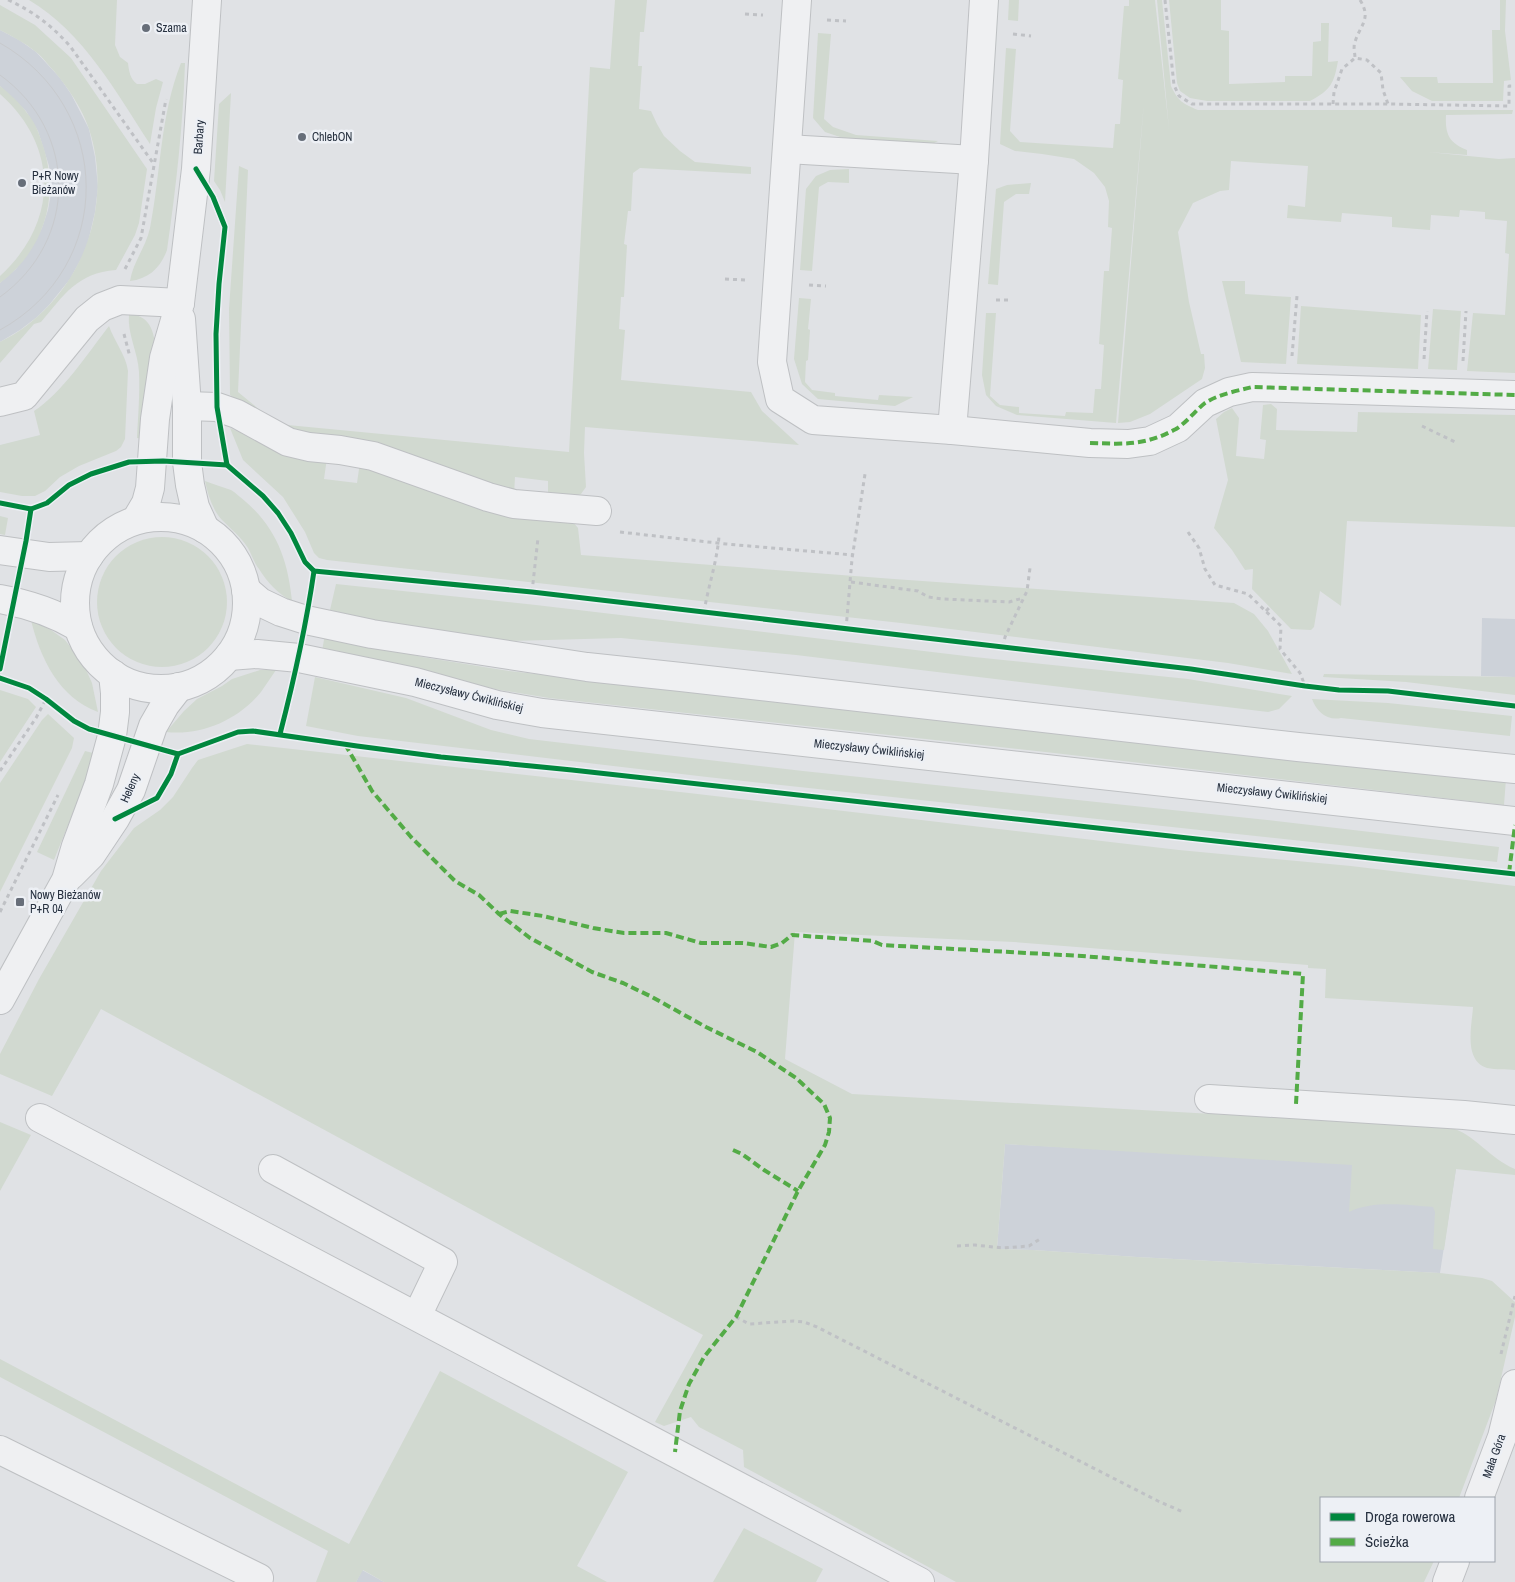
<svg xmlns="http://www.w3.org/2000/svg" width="1515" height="1582" font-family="'Archivo Narrow',sans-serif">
	<rect width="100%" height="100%" fill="#e0e2e5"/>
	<!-- built -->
	<g fill="#cdd2d9">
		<path d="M 0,30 L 19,40 L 36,52 L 60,78 L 71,94 L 89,129 L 95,157 L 98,187 L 95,212 L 88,242 L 83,255 L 70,279 L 49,305 L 37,317 L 20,330 L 0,342 L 0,283 L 16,269 L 31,249 L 42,228 L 48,210 L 51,193 L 49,166 L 38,131 L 26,111 L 0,86 Z"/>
		<path d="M 1482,618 L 1515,619 L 1515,677 L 1481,676 Z"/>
		<path d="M 1005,1144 L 1456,1169 L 1440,1273 L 1137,1257 L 1033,1250 L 997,1249 Z"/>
		<path d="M 362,1570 L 384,1582 L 356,1582 Z"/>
	</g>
	<!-- green -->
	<g fill="#d1d9d0">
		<path d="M 29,0 L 117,0 L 115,45 L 120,57 L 128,63 C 129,71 130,79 137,84 L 145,84 L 156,79 L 163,82 L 156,108 L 150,144 C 116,92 84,33 29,0 Z"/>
		<path d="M 615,0 L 647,0 L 644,32 L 640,32 L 638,66 L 642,66 L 639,109 L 651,111 L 657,124 L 664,136 L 680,151 L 695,162 L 751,167 L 751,174 L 640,168 L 633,173 L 631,211 L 628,211 L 624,244 L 627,245 L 624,297 L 621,297 L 619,329 L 625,330 L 621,380 L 751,392 L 762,411 L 799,445 L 585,427 L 584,453 L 586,487 L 581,494 L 571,497 L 548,497 L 548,481 L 515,477 L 514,495 L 275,427 L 230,395 L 229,309 L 239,166 L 248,170 L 238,392 L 277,424 L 569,452 L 590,67 L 610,69 Z"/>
		<path d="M 1009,0 L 1019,0 L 1018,21 L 1008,20 Z"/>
		<path d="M 1129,0 L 1155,0 L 1169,129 L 1157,0 L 1162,0 L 1171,86 C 1178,101 1183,104 1198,110 L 1513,110 L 1512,114 L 1446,115 C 1445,134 1449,143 1467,150 L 1467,155 L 1428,152 L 1499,159 L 1515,158 L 1515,373 L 1467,371 L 1473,313 L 1505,315 L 1509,254 L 1505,253 L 1507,221 L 1485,219 L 1485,212 L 1460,210 L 1459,217 L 1431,215 L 1430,230 L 1392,227 L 1392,217 L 1342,213 L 1341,222 L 1287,218 L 1288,205 L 1305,207 L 1308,166 L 1231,161 L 1229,190 L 1220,191 L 1193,203 L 1178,232 L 1189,302 L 1201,354 L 1204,354 L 1205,368 L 1202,379 L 1150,414 L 1130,422 L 1118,423 L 1144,102 L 1116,423 L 1017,415 L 996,406 L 986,395 L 982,375 L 986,313 L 996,313 L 990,396 L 1000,405 L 1019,407 L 1019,413 L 1065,416 L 1066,412 L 1093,413 L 1095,389 L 1101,389 L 1104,345 L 1099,344 L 1104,271 L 1109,271 L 1112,228 L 1108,227 L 1109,201 L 1105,187 L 1094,173 L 1074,159 L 1042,154 L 1015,151 L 1000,144 L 1006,48 L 1016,49 L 1010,131 L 1020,142 L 1113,148 L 1115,124 L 1120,124 L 1123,80 L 1118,79 L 1124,6 L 1129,6 Z"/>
		<path d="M 1169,0 L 1221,0 L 1221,30 L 1229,31 L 1229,84 L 1285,82 L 1285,76 L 1312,76 L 1313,42 L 1321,41 L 1321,23 L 1329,23 L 1328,62 L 1338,61 C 1334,83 1331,90 1310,101 L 1207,101 L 1190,98 L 1180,91 L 1177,83 Z"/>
		<path d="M 1500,0 L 1506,0 L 1505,31 L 1511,80 L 1504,81 L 1503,101 L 1432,101 L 1412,91 L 1400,77 L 1437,77 L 1438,83 L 1493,83 L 1492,30 L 1500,30 Z"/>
		<path d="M 0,5 L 35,25 L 71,58 L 147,169 L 139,223 L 135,235 L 116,270 C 77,273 64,295 41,322 L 34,324 L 0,363 L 0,342 C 77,304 116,211 89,129 C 82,108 68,88 54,71 C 48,65 43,57 36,52 C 25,43 12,36 0,30 Z"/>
		<path d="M 818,33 L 831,34 L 824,119 L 833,127 L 856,135 L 938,141 L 932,144 L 843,138 L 825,132 L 813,118 Z"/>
		<path d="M 181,63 L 185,63 C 183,126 176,188 167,250 C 161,267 149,279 130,281 C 133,262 146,247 150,228 C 161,172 160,116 181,63 Z"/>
		<path d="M 0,86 C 10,94 20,103 27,113 C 34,121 38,130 41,140 C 61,193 46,249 0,283 L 0,276 C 58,223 60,147 0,94 Z"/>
		<path d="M 231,93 L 225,202 L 220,190 L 214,181 L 219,104 Z"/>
		<path d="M 849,169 L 849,183 L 828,182 L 819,187 L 812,271 L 800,270 L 806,189 L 816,176 L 830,170 Z"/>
		<path d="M 1031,183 L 1029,194 L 1016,194 L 1004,202 L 998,285 L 988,284 L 996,189 L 1007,185 Z"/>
		<path d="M 1222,281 L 1245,281 L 1245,294 L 1291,297 L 1286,364 L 1241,362 Z"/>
		<path d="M 799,298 L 811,299 L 808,329 L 810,330 L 808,360 L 806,361 L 805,382 L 812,390 L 835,393 L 835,396 L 878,400 L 879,395 L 913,397 L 895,406 L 818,399 L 802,384 L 794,359 Z"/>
		<path d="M 1301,306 L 1421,315 L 1418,369 L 1297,364 Z"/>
		<path d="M 1433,309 L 1461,311 L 1457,370 L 1428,369 Z"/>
		<path d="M 129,314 C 147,316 152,325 155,342 L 144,439 L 137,438 C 138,417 140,394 139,372 C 138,352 127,334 129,314 Z"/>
		<path d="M 109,326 C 114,341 126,355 128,371 L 125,439 L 121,447 L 116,451 L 79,466 L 60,477 L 45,491 L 35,496 L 22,496 L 0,492 L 0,445 L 40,435 L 34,411 C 62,393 88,353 109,326 Z"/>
		<path d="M 1271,404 L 1277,409 L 1276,430 L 1357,432 L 1358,412 L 1515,415 L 1515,527 L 1347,521 L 1341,606 L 1320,591 L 1314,627 L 1311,630 L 1291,629 L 1252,589 L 1253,569 L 1245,570 L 1232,550 L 1214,528 L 1228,480 L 1216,419 L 1224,412 L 1232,408 L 1239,418 L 1236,456 L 1264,459 L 1266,440 L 1260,439 L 1263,405 Z"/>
		<path d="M 230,428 L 283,451 L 327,458 L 324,479 L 357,483 L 360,462 L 573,522 L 578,528 L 581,555 L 894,579 L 1234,603 L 1254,614 L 1268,631 L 1292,674 L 1228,663 L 901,623 L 327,560 L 319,558 L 314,553 L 305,532 L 283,497 L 243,460 Z"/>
		<path d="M 205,481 C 213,484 222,487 231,490 C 236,493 241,498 246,502 C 277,529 288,561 292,601 C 278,594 267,582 259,569 C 254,563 252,555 248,548 C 241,537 231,529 222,520 C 212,509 208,495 205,481 Z"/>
		<path d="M 0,516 L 8,518 L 5,535 L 0,534 Z"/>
		<circle cx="162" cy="602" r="65"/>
		<path d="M 336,584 L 536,605 L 974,657 L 1188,679 L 1292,696 L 1279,709 L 1268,712 L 796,655 L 621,638 L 510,641 L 476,638 L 400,626 L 330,610 Z"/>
		<path d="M 31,620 L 51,630 L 65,640 L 83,663 L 92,683 L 98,712 C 59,698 40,658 31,620 Z"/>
		<path d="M 325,634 L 422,657 L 509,671 L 1506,779 L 1504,805 L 1054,753 L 549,698 L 500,690 L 322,651 Z"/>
		<path d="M 260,670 L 276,670 C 271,677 266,685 261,692 C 238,720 201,736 166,732 L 184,711 L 197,699 L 222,686 L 232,679 Z"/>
		<path d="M 1324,674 L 1515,677 L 1515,695 L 1406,682 L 1323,677 Z"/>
		<path d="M 315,677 L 406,698 L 491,730 L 529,739 L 803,771 L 1276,821 L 1499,847 L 1497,862 L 707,777 L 358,736 L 306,726 Z"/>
		<path d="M 0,690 L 28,699 L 36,707 L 0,762 Z"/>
		<path d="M 1312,699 L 1388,703 L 1512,716 L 1510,736 L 1341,718 C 1327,721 1316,711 1312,699 Z"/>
		<path d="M 48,714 L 74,738 L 72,748 L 0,892 L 0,783 L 42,720 Z"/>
		<path d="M 247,744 L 689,793 L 1179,850 L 1351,866 L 1515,886 L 1515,1070 C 1506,1069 1496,1070 1487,1068 C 1463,1060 1472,1025 1473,1007 L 1325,998 L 1326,969 L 1308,968 L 1308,965 L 1014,942 L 795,932 L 785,1059 L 852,1094 L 1449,1127 C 1475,1134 1490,1159 1515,1169 L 1515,1175 L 1456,1169 L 1444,1250 L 1433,1249 L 1435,1212 L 1433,1207 C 1408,1205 1372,1200 1349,1212 L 1352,1165 L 1005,1144 L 997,1249 L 1033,1250 L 1137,1257 L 1440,1273 L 1482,1278 L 1492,1281 L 1515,1302 L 1515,1317 L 1496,1400 L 1459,1498 L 1321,1498 L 1321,1561 L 1434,1561 L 1424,1582 L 956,1582 L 744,1467 L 743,1450 L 699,1427 L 691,1417 L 664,1426 L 655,1422 L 703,1335 L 101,1009 L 52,1096 L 0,1074 L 0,1054 L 39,979 L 101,871 L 134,828 L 160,810 L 173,797 L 192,768 L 198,760 Z"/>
		<path d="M 85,751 L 93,753 L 88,775 L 54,860 L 37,852 Z"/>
		<path d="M 0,1122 L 31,1135 L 0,1191 Z"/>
		<path d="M 0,1359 L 349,1544 L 440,1371 L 628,1472 L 577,1566 L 607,1582 L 384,1582 L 363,1570 L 356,1582 L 316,1582 L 328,1551 L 0,1377 Z"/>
		<path d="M 744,1528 L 823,1569 L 816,1582 L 713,1582 Z"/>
	</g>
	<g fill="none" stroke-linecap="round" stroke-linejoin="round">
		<defs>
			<g id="minor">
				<path d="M 797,0 L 772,362 L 780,399 L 813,420 L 952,430 L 1090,443 L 1128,444 L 1150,441 L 1178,428 L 1205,403 L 1229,392 L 1252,387 L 1515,395"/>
				<path d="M 787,149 L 974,160"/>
				<path d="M 181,319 L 187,406 L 187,462 L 190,485 L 195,507 L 205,529"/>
				<path d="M 0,402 L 24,396 L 87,319 L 102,307 L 120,300 L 180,303"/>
				<path d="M 187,406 L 217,407 L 237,414 L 288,442 L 309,447 L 340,450 L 373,456 L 488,497 L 514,504 L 597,511"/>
				<path d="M 952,430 L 974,160 L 984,0"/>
				<circle cx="161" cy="603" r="86"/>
				<path d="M 136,520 L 146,503 L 150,488 L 155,419 L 164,358 L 180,303 L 196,169 L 207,0"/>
				<path d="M 0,550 L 49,557 L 89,556"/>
				<path d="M 246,590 L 260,602 L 281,612 L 306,620 L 372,634 L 587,667 L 681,677 L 1298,747 L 1515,769"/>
				<path d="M 0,599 C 28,604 53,612 78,627"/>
				<path d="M 229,656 L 257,654 L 299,658 L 415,682 L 497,705 L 542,713 L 1515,821"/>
				<path d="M 71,875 L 91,855 L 115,819 L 131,790 L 153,726 L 165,705 L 179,687"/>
				<path d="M 0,1000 L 66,880 L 76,846 L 99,784 L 112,736 L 115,712 L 115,693 L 113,674"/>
				<path d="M 1209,1099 L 1464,1115 L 1515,1120"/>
				<path d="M 40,1118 L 920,1582"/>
				<path d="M 273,1169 L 443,1262 L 417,1316"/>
				<path d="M 0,1450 L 259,1578"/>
				<path d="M 1479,1498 L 1502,1437 L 1515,1384"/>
				<path d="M 1447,1582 L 1455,1561"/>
			</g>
		</defs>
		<!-- minor casing -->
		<use href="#minor" stroke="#bec0c3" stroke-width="30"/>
		<!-- path -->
		<g stroke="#bfc1c5" stroke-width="3" stroke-dasharray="4 4" stroke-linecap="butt">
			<path d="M 8,0 C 33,11 52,26 70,46 L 153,163"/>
			<path d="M 1165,0 L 1174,85 L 1179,96 L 1192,104 L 1388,104 L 1509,106 L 1509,86 L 1515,86"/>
			<path d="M 1360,0 C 1372,19 1360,25 1355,42 C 1353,47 1355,53 1355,58 L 1367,60 L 1381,73 L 1383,90 L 1388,104"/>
			<path d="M 745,14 L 763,15"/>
			<path d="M 827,20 L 846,21"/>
			<path d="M 1013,34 L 1031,36"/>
			<path d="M 1333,104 L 1334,92 L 1342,69 L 1355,58"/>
			<path d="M 125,269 L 141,238 L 166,99"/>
			<path d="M 725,279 L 746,280"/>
			<path d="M 809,285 L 826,286"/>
			<path d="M 996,300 L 1011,300"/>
			<path d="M 124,334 L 130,357"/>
			<path d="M 1292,356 L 1297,296"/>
			<path d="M 1424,359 L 1427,311"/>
			<path d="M 1463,361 L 1466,311"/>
			<path d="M 1422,426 L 1455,442"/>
			<path d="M 620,532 L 726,544 L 853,555"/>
			<path d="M 1188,532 L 1199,548 L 1205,569 L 1215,585 L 1248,594 L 1281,626 L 1280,649 L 1300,673 L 1305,686"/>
			<path d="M 851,582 L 918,591 L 928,597 L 943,599 L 1009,602 L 1023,598"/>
			<path d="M 532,592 L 538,538"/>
			<path d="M 1266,611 L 1270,607"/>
			<path d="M 704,612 C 708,587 717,562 719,536"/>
			<path d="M 846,629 L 852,559 L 865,474"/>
			<path d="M 1003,647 L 1005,637 L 1027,591 L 1030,568"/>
			<path d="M 0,771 L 36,718 L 46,699"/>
			<path d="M 0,912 L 58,795"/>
			<path d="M 957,1246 L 975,1245 L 1003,1248 L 1029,1246 L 1040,1239"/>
			<path d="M 736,1317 L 749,1324 L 794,1321 L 804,1322 L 817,1327 L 1158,1501 L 1183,1512"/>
			<path d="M 1501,1354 L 1515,1296"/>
		</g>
		<!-- minor -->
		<use href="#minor" stroke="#eff0f2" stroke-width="28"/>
		<!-- tram -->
		<g stroke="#c8cacd" stroke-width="1">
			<path d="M 0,43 C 114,108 116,266 0,330"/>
			<path d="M 0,75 C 78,131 79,240 0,297"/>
		</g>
		<!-- quiet -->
		<g stroke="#53ab46" stroke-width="4" stroke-dasharray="8 4" stroke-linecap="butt">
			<path d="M 1090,443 C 1125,444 1144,446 1176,429 C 1187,422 1195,411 1205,403 C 1219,394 1237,391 1252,387 L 1515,395"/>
			<path d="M 345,744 L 372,791 L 411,837 L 455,881 L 479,895 L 499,914 L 530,938 L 592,972 L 623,983 L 652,997 L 706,1027 L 757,1052 L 796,1078 L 824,1104 L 830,1118 L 829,1132 L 825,1145 L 798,1191 L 736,1317 L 704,1357 L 689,1384 L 680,1411 L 675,1452"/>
			<path d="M 1509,873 L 1515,825"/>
			<path d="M 499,914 L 510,911 L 543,916 L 593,928 L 624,933 L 666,933 L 701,943 L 743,943 L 771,947 L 782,943 L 792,935 L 873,941 L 882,945 L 1082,956 L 1303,974 L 1296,1104"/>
			<path d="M 733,1150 L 742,1154 L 764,1170 L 798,1191"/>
		</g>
		<defs>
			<g id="cycleway">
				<path d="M 196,169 L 213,197 L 225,227 L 219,284 L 216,334 L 217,407 L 227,465"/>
				<path d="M 0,503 L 31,509 L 47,503 L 69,485 L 91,474 L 129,462 L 163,461 L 227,465 L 263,496 L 278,513 L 291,533 L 305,562 L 314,571 L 532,592 L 1191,669 L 1305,686 L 1339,690 L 1388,691 L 1515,706"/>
				<path d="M 0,669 L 26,541 L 31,509"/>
				<path d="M 0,678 L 29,688 L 46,699 L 74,721 L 89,729 L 178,754 L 238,732 L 253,731 L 357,746 L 441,757 L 572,770 L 1515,874"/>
				<path d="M 280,734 C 294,680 306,626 314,571"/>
				<path d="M 115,819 L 157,798 L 171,774 L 178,754"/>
			</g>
		</defs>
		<!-- cycleway casing -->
		<use href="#cycleway" stroke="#edf0f5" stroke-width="8"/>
		<!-- cycleway -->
		<use href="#cycleway" stroke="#00873e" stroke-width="5"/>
	</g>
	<!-- markers -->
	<g fill="#676e79" stroke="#edf0f5" stroke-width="2">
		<circle cx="146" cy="28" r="5"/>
		<circle cx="302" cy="137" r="5"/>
		<circle cx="22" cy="183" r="5"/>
		<rect x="15" y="897" width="10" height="10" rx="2.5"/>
	</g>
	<g text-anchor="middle" stroke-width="5" stroke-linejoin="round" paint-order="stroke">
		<!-- poi labels -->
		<g font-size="12" fill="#26303f" stroke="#edf0f5" text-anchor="start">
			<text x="156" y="32">Szama</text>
			<text x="312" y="141">ChlebON</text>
			<text x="32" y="180">P+R Nowy<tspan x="32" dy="14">Bieżanów</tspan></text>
			<text x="30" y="899">Nowy Bieżanów<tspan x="30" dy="14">P+R 04</tspan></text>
		</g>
		<!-- street labels -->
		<g font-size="12" fill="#26303f" stroke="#edf0f5">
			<text transform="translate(199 137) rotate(-86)" y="4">Barbary</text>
			<text transform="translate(469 695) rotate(14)" y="4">Mieczysławy Ćwiklińskiej</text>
			<text transform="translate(869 749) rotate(6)" y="4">Mieczysławy Ćwiklińskiej</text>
			<text transform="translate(130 788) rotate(-66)" y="4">Heleny</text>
			<text transform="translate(1272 793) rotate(6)" y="4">Mieczysławy Ćwiklińskiej</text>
			<text transform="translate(1494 1456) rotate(-70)" y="4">Mała Góra</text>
		</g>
	</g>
	<!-- legend -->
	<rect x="1320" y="1497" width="175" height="65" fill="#edf0f5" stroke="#9da3ac"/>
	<rect x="1330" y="1513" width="25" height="8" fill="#00873e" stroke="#9da3ac"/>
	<text x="1365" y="1522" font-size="15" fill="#26303f">Droga rowerowa</text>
	<rect x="1330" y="1538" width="25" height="8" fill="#53ab46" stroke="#9da3ac"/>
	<text x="1365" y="1547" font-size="15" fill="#26303f">Ścieżka</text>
</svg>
